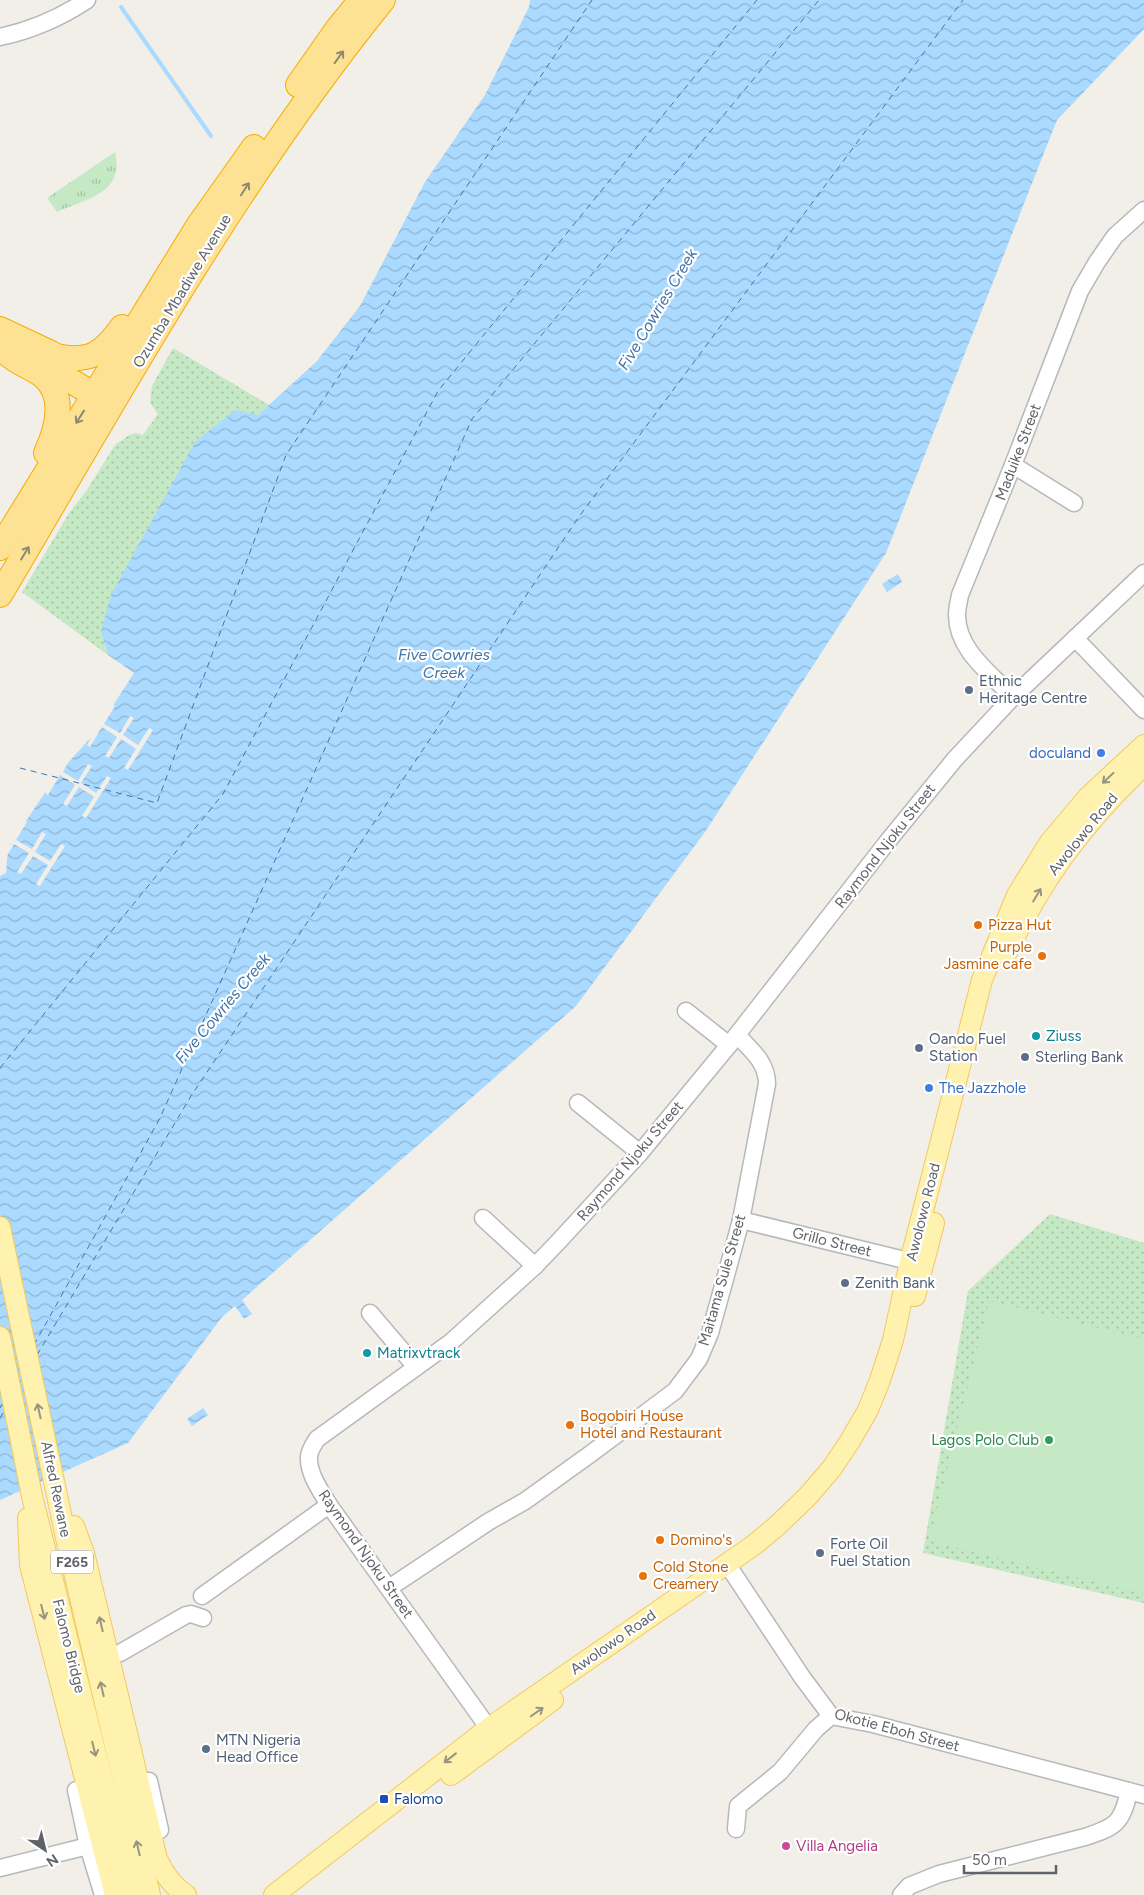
<svg xmlns="http://www.w3.org/2000/svg" width="1144" height="1895" font-family="Figtree,sans-serif">
	<defs>
		<pattern id="grass-tufts" width="24" height="20" patternUnits="userSpaceOnUse" patternTransform="scale(1.25)"><rect width="24" height="20" fill="#c5e8c5"/><path d="M3 7l-1-3M5 7V3M7 7l1-3M15 17l-1-3M17 17v-4M19 17l1-3" fill="none" stroke="#a3c0a4"/></pattern>
		<pattern id="park-dots" width="8" height="8" patternUnits="userSpaceOnUse" patternTransform="scale(1.25)"><rect width="8" height="8" fill="#c5e8c5"/><path d="M2 2h.1M6 6h.1" fill="none" stroke="#a3c0a4" stroke-width="1.8" stroke-linecap="round"/></pattern>
		<pattern id="water-waves" width="16" height="10" patternUnits="userSpaceOnUse" patternTransform="scale(1.25)"><rect width="16" height="10" fill="#aadaff"/><path d="M0 5q4-4 8 0t8 0" fill="none" stroke="#8eb4d2"/></pattern>
	</defs>
	<rect width="100%" height="100%" fill="#f1efe8"/>
	<!-- grass -->
	<path fill="url(#grass-tufts)" d="M 115,152 C 125,193 88,198 57,212 L 47,198 Z"/>
	<!-- park -->
	<g fill="url(#park-dots)">
		<path d="M 173,348 L 269,405 L 258,415 L 101,632 L 108,655 L 22,592 L 69,513 L 87,490 L 115,445 L 129,435 L 136,433 L 143,435 L 158,414 L 150,403 L 152,386 Z"/>
		<path d="M 1050,1214 L 1144,1243 L 1144,1603 L 923,1553 L 968,1291 Z"/>
	</g>
	<!-- pitch -->
	<path fill="#c5e8c5" d="M 989,1301 L 1144,1339 L 1144,1594 L 929,1541 Z"/>
	<!-- water -->
	<g fill="url(#water-waves)">
		<path d="M 530,0 L 1144,0 L 1144,29 L 1057,120 L 886,553 L 705,832 L 576,1006 L 242,1300 L 252,1314 L 244,1319 L 235,1306 L 222,1317 L 128,1443 L 0,1500 L 0,876 L 6,873 L 8,848 L 56,776 L 96,732 L 134,673 L 108,655 L 101,632 L 111,595 L 195,442 L 235,410 L 258,415 L 317,361 L 360,306 L 425,182 L 485,95 L 529,7 Z"/>
		<path d="M 898,574 L 902,582 L 887,592 L 882,584 Z"/>
		<path d="M 203,1408 L 208,1415 L 192,1426 L 187,1419 Z"/>
	</g>
	<!-- pier -->
	<g fill="#f1efe8">
		<path d="M 111,704 L 115,706 L 104,724 L 120,733 L 130,716 L 134,718 L 123,735 L 138,745 L 149,728 L 153,730 L 128,770 L 124,768 L 136,749 L 121,739 L 109,758 L 105,756 L 117,737 L 102,727 L 90,747 L 87,745 L 98,725 L 98,728 Z"/>
		<path d="M 73,754 L 63,772 L 78,781 L 88,764 L 92,766 L 81,783 L 96,793 L 107,776 L 111,778 L 86,818 L 82,816 L 94,797 L 79,787 L 67,806 L 63,804 L 75,785 L 60,775 L 48,795 L 45,792 L 56,773 L 55,777 L 56,776 L 58,770 Z"/>
		<path d="M 24,820 L 27,822 L 16,840 L 32,849 L 42,832 L 46,834 L 35,852 L 50,861 L 61,844 L 65,846 L 40,886 L 36,884 L 48,865 L 33,856 L 21,874 L 17,872 L 29,853 L 14,844 L 5,859 L 5,849 L 10,841 L 9,846 L 11,844 L 13,838 Z"/>
	</g>
	<g fill="none" stroke-linecap="round" stroke-linejoin="round">
		<!-- stream -->
		<path stroke="#aadaff" stroke-width="4" d="M 121,7 L 211,136"/>
		<!-- ferry -->
		<g stroke="#4174aa" stroke-width="1" stroke-dasharray="6 5" stroke-linecap="butt">
			<path d="M 20,768 L 157,803 L 286,455 L 592,0"/>
			<path d="M 0,1068 L 223,794 L 438,391 L 757,0"/>
			<path d="M 34,1345 L 160,1118 L 472,419 L 819,0"/>
			<path d="M 37,1355 L 191,1096 L 578,518 L 963,0"/>
			<path d="M 0,1408 L 4,1402"/>
			<path d="M 0,1418 L 5,1410"/>
		</g>
		<defs>
			<g id="minor">
				<path d="M 0,37 C 32,30 60,18 87,0"/>
				<path d="M 1013,465 L 1074,503"/>
				<path d="M 1075,638 L 1144,710"/>
				<path d="M 1013,697 C 990,673 957,650 957,615 C 957,608 959,601 960,595 L 1013,465 L 1080,291 L 1097,262 L 1115,236 L 1144,210"/>
				<path d="M 686,1011 L 729,1045"/>
				<path d="M 578,1103 L 640,1153"/>
				<path d="M 483,1218 L 535,1266"/>
				<path d="M 741,1220 L 921,1264"/>
				<path d="M 370,1313 L 416,1367"/>
				<path d="M 727,1564 L 802,1677 L 831,1716 L 873,1724 L 1144,1795"/>
				<path d="M 389,1588 L 488,1522 L 525,1501 L 589,1455 L 675,1391 L 699,1359 L 710,1333 L 728,1268 L 741,1220 L 767,1084 C 767,1062 751,1050 737,1035"/>
				<path d="M 202,1596 L 329,1505"/>
				<path d="M 120,1653 L 186,1615 L 191,1614 L 203,1618"/>
				<path d="M 495,1737 L 329,1505 C 321,1491 308,1474 309,1457 C 309,1451 314,1444 317,1439 L 451,1342 L 535,1266 L 559,1241 L 640,1153 L 729,1045 L 888,841 L 955,759 L 1013,697 L 1144,573"/>
				<path d="M 149,1781 L 160,1830"/>
				<path d="M 76,1790 L 88,1846 L 103,1895"/>
				<path d="M 736,1829 L 738,1806 L 780,1772 L 816,1729 L 831,1716"/>
				<path d="M 0,1868 L 88,1846"/>
				<path d="M 901,1895 L 909,1886 L 939,1874 L 1085,1837 C 1115,1827 1122,1824 1129,1791"/>
			</g>
			<g id="major">
				<path d="M 1006,954 C 1043,877 1083,824 1144,765"/>
				<path d="M 0,1227 L 66,1538 L 150,1895"/>
				<path d="M 915,1296 L 934,1223"/>
				<path d="M 0,1337 L 32,1496 L 131,1895"/>
				<path d="M 28,1518 L 30,1565 L 115,1895"/>
				<path d="M 74,1526 L 84,1553 L 157,1859 C 164,1874 172,1886 186,1895"/>
				<path d="M 451,1775 L 553,1700"/>
				<path d="M 274,1895 L 489,1728 L 754,1545 L 778,1525 L 808,1496 L 832,1468 L 850,1441 L 868,1410 L 880,1380 L 893,1340 L 910,1262 L 982,980 L 1017,895 L 1050,842 L 1088,797 L 1144,745"/>
			</g>
			<g id="highway">
				<path d="M 298,85 L 338,28 L 361,0"/>
				<path d="M 0,329 L 49,352 L 68,363"/>
				<path d="M 0,348 C 6,353 12,358 19,362 C 27,367 36,370 43,376 C 67,396 57,429 46,453"/>
				<path d="M 56,356 C 89,363 103,354 122,327"/>
				<path d="M 43,364 L 106,402"/>
				<path d="M 0,548 L 198,226 L 254,147"/>
				<path d="M 0,595 C 120,392 234,184 383,0"/>
			</g>
		</defs>
		<!-- minor casing -->
		<use href="#minor" stroke="#b5b8bc" stroke-width="19"/>
		<!-- major casing -->
		<use href="#major" stroke="#f2c960" stroke-width="22"/>
		<!-- highway casing -->
		<use href="#highway" stroke="#f9ab00" stroke-width="26"/>
		<!-- minor -->
		<use href="#minor" stroke="#fff" stroke-width="16"/>
		<!-- major -->
		<use href="#major" stroke="#fff2af" stroke-width="20"/>
		<!-- highway -->
		<use href="#highway" stroke="#fde293" stroke-width="24"/>
	</g>
	<!-- one-way arrows -->
	<defs><path id="oneway-shaft" d="M-6 0H5M1.5-3L5.5 0L1.5 3" fill="none" stroke-width="1.6" stroke-linecap="round" stroke-linejoin="round" transform="scale(1.25)"/></defs>
	<g stroke="#8e8975">
		<use href="#oneway-shaft" transform="translate(339 57) rotate(-54)"/>
		<use href="#oneway-shaft" transform="translate(245 189) rotate(-57)"/>
		<use href="#oneway-shaft" transform="translate(80 417) rotate(122)"/>
		<use href="#oneway-shaft" transform="translate(25 553) rotate(-59)"/>
	</g>
	<g stroke="#979581">
		<use href="#oneway-shaft" transform="translate(1108 778) rotate(137)"/>
		<use href="#oneway-shaft" transform="translate(1037 895) rotate(-59)"/>
		<use href="#oneway-shaft" transform="translate(39 1411) rotate(-102)"/>
		<use href="#oneway-shaft" transform="translate(43 1612) rotate(76)"/>
		<use href="#oneway-shaft" transform="translate(101 1624) rotate(-103)"/>
		<use href="#oneway-shaft" transform="translate(102 1689) rotate(-103)"/>
		<use href="#oneway-shaft" transform="translate(537 1712) rotate(-35)"/>
		<use href="#oneway-shaft" transform="translate(94 1749) rotate(76)"/>
		<use href="#oneway-shaft" transform="translate(450 1758) rotate(142)"/>
		<use href="#oneway-shaft" transform="translate(138 1848) rotate(-103)"/>
	</g>
	<!-- markers -->
	<g fill="#5c6f8a" stroke="#fff" stroke-width="2">
		<circle cx="969" cy="690" r="5"/>
		<circle cx="919" cy="1048" r="5"/>
		<circle cx="1025" cy="1057" r="5"/>
		<circle cx="845" cy="1283" r="5"/>
		<circle cx="820" cy="1553" r="5"/>
		<circle cx="206" cy="1749" r="5"/>
	</g>
	<g fill="#3f7fe0" stroke="#fff" stroke-width="2">
		<circle cx="1101" cy="753" r="5"/>
		<circle cx="929" cy="1088" r="5"/>
	</g>
	<g fill="#e8710a" stroke="#fff" stroke-width="2">
		<circle cx="978" cy="925" r="5"/>
		<circle cx="1042" cy="956" r="5"/>
		<circle cx="570" cy="1425" r="5"/>
		<circle cx="660" cy="1540" r="5"/>
		<circle cx="643" cy="1576" r="5"/>
	</g>
	<g fill="#0f9aa8" stroke="#fff" stroke-width="2">
		<circle cx="1036" cy="1036" r="5"/>
		<circle cx="367" cy="1353" r="5"/>
	</g>
	<circle fill="#2e9e5b" stroke="#fff" stroke-width="2" cx="1049" cy="1440" r="5"/>
	<rect fill="#1a4fb4" stroke="#fff" stroke-width="2" x="379" y="1794" width="10" height="10" rx="2.5"/>
	<circle fill="#d1479c" stroke="#fff" stroke-width="2" cx="786" cy="1846" r="5"/>
	<g text-anchor="middle" stroke-width="4.5" stroke-linejoin="round" paint-order="stroke">
		<!-- shield labels -->
		<rect fill="#fff" stroke="#8f9295" stroke-width="1" x="51" y="1550.5" width="42" height="23" rx="4"/>
		<g font-size="14" font-weight="bold" fill="#5f6368">
			<text x="72" y="1567">F265</text>
		</g>
		<!-- street labels -->
		<g font-size="15" fill="#5f6368" stroke="#fff">
			<text transform="translate(182 291) rotate(-59)" y="5">Ozumba Mbadiwe Avenue</text>
			<text transform="translate(1018 452) rotate(-69)" y="5">Maduike Street</text>
			<text transform="translate(1083 834) rotate(-51)" y="5">Awolowo Road</text>
			<text transform="translate(885 846) rotate(-52)" y="5">Raymond Njoku Street</text>
			<text transform="translate(630 1161) rotate(-49)" y="5">Raymond Njoku Street</text>
			<text transform="translate(923 1212) rotate(-76)" y="5">Awolowo Road</text>
			<text transform="translate(832 1242) rotate(14)" y="5">Grillo Street</text>
			<text transform="translate(722 1280) rotate(-74)" y="5">Maitama Sule Street</text>
			<text transform="translate(56 1489) rotate(78)" y="5">Alfred Rewane</text>
			<text transform="translate(366 1554) rotate(55)" y="5">Raymond Njoku Street</text>
			<text transform="translate(613 1642) rotate(-35)" y="5">Awolowo Road</text>
			<text transform="translate(69 1646) rotate(76)" y="5">Falomo Bridge</text>
			<text transform="translate(897 1730) rotate(15)" y="5">Okotie Eboh Street</text>
		</g>
		<!-- service labels -->
		<g font-size="15" fill="#4e5e75" stroke="#fff" text-anchor="start">
			<text x="979" y="686">Ethnic<tspan x="979" dy="17">Heritage Centre</tspan></text>
			<text x="929" y="1044">Oando Fuel<tspan x="929" dy="17">Station</tspan></text>
			<text x="1035" y="1062">Sterling Bank</text>
			<text x="855" y="1288">Zenith Bank</text>
			<text x="830" y="1549">Forte Oil<tspan x="830" dy="17">Fuel Station</tspan></text>
			<text x="216" y="1745">MTN Nigeria<tspan x="216" dy="17">Head Office</tspan></text>
		</g>
		<!-- shop labels -->
		<g font-size="15" fill="#366cbe" stroke="#fff" text-anchor="end">
			<text x="1091" y="758">doculand</text>
			<text x="939" y="1093" text-anchor="start">The Jazzhole</text>
		</g>
		<!-- food labels -->
		<g font-size="15" fill="#c56008" stroke="#fff" text-anchor="start">
			<text x="988" y="930">Pizza Hut</text>
			<text x="1032" y="952" text-anchor="end">Purple<tspan x="1032" dy="17">Jasmine cafe</tspan></text>
			<text x="580" y="1421">Bogobiri House<tspan x="580" dy="17">Hotel and Restaurant</tspan></text>
			<text x="670" y="1545">Domino's</text>
			<text x="653" y="1572">Cold Stone<tspan x="653" dy="17">Creamery</tspan></text>
		</g>
		<!-- culture labels -->
		<g font-size="15" fill="#0d838f" stroke="#fff" text-anchor="start">
			<text x="1046" y="1041">Ziuss</text>
			<text x="377" y="1358">Matrixvtrack</text>
		</g>
		<!-- leisure labels -->
		<g font-size="15" fill="#27864d" stroke="#fff" text-anchor="end">
			<text x="1039" y="1445">Lagos Polo Club</text>
		</g>
		<!-- transit labels -->
		<g font-size="15" fill="#164399" stroke="#fff" text-anchor="start">
			<text x="394" y="1804">Falomo</text>
		</g>
		<!-- hotel labels -->
		<g font-size="15" fill="#b23c85" stroke="#fff" text-anchor="start">
			<text x="796" y="1851">Villa Angelia</text>
		</g>
		<!-- water labels -->
		<g font-size="16" font-style="italic" fill="#4174aa" stroke="#fff">
			<text transform="translate(657 309) rotate(-59)" y="6">Five Cowries Creek</text>
			<text x="444" y="660">Five Cowries<tspan x="444" dy="18">Creek</tspan></text>
			<text transform="translate(222 1008) rotate(-50)" y="6">Five Cowries Creek</text>
		</g>
	</g>
	<!-- north arrow -->
	<g transform="translate(45 1850) rotate(145)" stroke="#ffffff" stroke-width="4" paint-order="stroke">
	<path d="M0-4L9 19L0 12L-9 19Z" fill="#5f6368"/>
	<text y="-8" font-size="14" font-weight="bold" text-anchor="middle" fill="#5f6368">N</text>
	</g>
	<!-- scale -->
	<path d="M964 1865v8h92v-8" fill="none" stroke="#5f6368" stroke-width="2.5"/>
	<text x="972" y="1865" font-size="15" fill="#5f6368" stroke="#ffffff" stroke-width="4" paint-order="stroke">50 m</text>
</svg>
